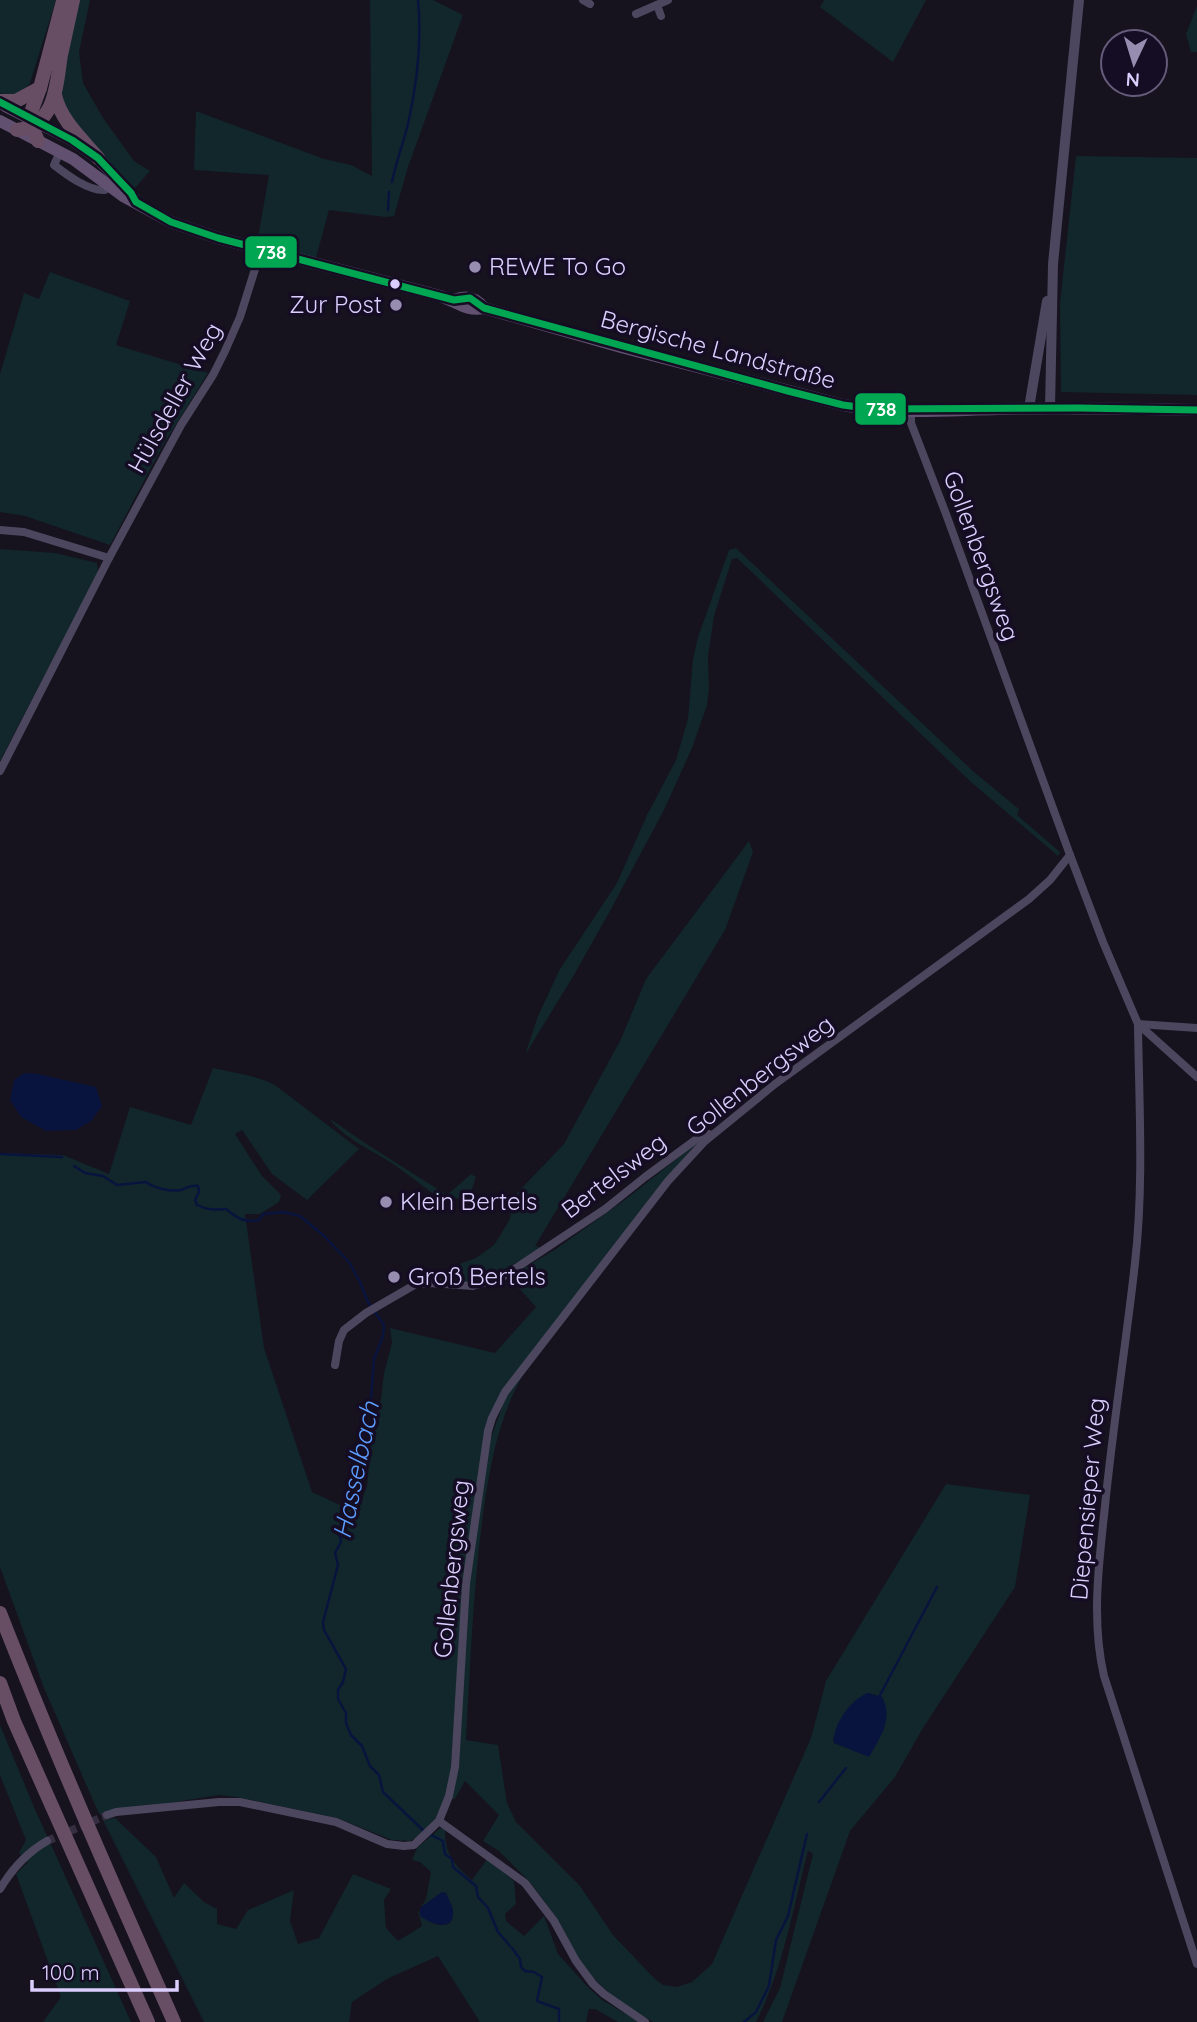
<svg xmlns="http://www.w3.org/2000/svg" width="1197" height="2022" font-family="Quicksand,sans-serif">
	<rect width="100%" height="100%" fill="#16121e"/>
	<!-- green -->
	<g fill="#11272b" fill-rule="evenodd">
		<path d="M 0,0 L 56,0 L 30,83 C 23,93 12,97 0,93 Z"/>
		<path d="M 76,0 L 90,0 L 79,52 L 83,83 L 103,118 L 134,161 L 150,171 L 135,188 L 92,147 L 73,125 L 60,93 Z"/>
		<path d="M 370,0 L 433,0 L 463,15 L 408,167 L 394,216 L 386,217 L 329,210 L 316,258 L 257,243 L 269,175 L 194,170 L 196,111 L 324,159 L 351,165 L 372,176 Z"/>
		<path d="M 824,0 L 926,0 L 893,62 L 820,7 Z"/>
		<path d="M 1197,6 L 1197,52 L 1191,52 L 1186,34 Z"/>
		<path d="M 1076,156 L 1197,158 L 1197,395 L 1061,392 L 1060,303 Z"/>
		<path d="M 50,272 L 130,301 L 116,345 L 208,373 L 162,447 L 110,545 L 25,516 L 0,512 L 0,374 L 24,293 L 39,299 Z"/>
		<path d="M 736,548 L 974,772 L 1019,809 L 1017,815 L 1060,852 L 1058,856 L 971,782 L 737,558 L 732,559 L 714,616 L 708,656 L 709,689 L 707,705 L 692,748 L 664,810 L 610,911 L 574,975 L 525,1055 L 538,1016 L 560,969 L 617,883 L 647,815 L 676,760 L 688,719 L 693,659 L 698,637 L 729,550 Z"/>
		<path d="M 0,549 L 55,553 L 97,563 L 98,572 L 0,761 Z"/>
		<path d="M 749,841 L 753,852 L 725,930 L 535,1246 L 542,1248 L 488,1279 L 458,1283 L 451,1267 L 476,1258 L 494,1245 L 509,1221 L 517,1193 L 564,1144 L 621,1039 L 646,979 Z"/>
		<path d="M 213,1068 C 234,1073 256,1075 275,1085 L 359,1149 L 307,1200 L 272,1174 L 242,1130 L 235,1134 L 262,1176 L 281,1195 L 279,1202 L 260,1214 L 245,1214 L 264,1348 L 312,1492 L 357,1513 L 367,1486 L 372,1437 L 381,1399 L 384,1373 L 392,1343 L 390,1328 L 495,1353 L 536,1307 L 509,1277 L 556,1249 L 626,1199 L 698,1142 L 653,1194 L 504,1390 L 488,1430 L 463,1578 L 451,1771 L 447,1792 L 438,1817 L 417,1837 L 410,1841 L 392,1840 L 337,1818 L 237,1797 L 219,1795 L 99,1814 L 44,1688 L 0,1567 L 0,1153 L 63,1155 L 109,1174 L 130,1107 L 191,1125 Z"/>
		<path d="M 329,1118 L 368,1145 L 447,1195 L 471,1174 L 476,1177 L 468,1201 L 452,1197 L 443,1201 C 426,1188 410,1176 393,1164 C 372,1150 344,1139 329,1118 Z"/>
		<path d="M 523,1375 C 497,1420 489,1471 482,1522 C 473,1594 470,1667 466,1740 L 498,1745 L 507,1803 L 516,1822 L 580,1886 L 613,1935 L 655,1979 L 663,1985 L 677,1987 L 692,1982 L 712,1964 L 811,1738 L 826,1681 L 946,1484 L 1030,1495 L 1015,1587 L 923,1728 L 895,1777 L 850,1831 L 782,2022 L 763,2022 L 780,1988 L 813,1854 L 808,1851 C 793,1909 783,1969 756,2022 L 653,2022 L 632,2009 L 611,1995 L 586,1971 L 556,1917 L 530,1882 L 499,1851 L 483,1841 L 499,1815 L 465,1781 L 455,1799 L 450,1799 L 467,1585 L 490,1440 L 508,1391 ZM 868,1693 L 882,1697 L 884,1729 L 869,1756 L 834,1743 L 833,1738 Z"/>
		<path d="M 0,1725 L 34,1807 L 131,2022 L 43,2022 L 61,1997 L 16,1874 L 28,1862 L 19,1853 L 26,1840 L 0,1775 Z"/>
		<path d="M 115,1818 L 156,1857 L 174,1898 L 184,1883 L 204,1902 L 217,1909 L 217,1924 L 236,1929 L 248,1910 L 294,1890 L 290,1921 L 298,1944 L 319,1938 L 353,1874 L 391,1889 L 384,1900 L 386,1928 L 398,1941 L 422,1926 L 418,1912 L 426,1899 L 431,1872 L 420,1862 L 412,1860 L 417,1848 L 445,1824 C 444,1850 451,1863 472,1880 L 488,1858 L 514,1881 L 516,1904 L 505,1914 L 506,1921 L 524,1936 L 544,1916 L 558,1954 L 586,1985 L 602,2000 L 640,2022 L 618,2022 L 595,2009 L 589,2009 L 586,2022 L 480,2022 L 438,1956 L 387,1979 L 352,2002 L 349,2022 L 204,2022 L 103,1820 ZM 442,1892 L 446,1893 L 453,1910 L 450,1923 C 437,1929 428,1921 419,1912 L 420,1908 Z"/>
	</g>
	<!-- water -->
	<g fill="#09143e">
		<path d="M 24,1073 L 38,1074 L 96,1087 L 102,1106 L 91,1121 L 76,1130 L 46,1131 L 21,1117 L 10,1100 L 14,1080 Z"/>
		<path d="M 868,1693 L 882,1697 C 894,1718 880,1738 869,1757 L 834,1743 C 832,1725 851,1699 868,1693 Z"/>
		<path d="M 442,1892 L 446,1893 C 449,1900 454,1908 453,1915 C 451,1933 428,1922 420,1916 L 420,1908 Z"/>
	</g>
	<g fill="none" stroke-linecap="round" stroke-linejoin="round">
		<!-- stream -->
		<g stroke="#09143e" stroke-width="2.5">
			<path d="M 392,182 C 396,162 403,144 408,124 C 417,84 422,41 418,0"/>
			<path d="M 388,210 L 389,192"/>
			<path d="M 0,1154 L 62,1157"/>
			<path d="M 74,1166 L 85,1173 L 103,1176 L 117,1185 L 146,1182 C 154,1188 170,1192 181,1190 C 189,1187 190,1185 198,1186 L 199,1192 L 195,1200 L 197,1205 C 207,1210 215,1210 226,1209 C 237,1218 244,1223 259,1220 L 263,1214 L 283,1212 L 300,1216 L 323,1235 L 349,1262 L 360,1282 L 368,1302 L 384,1325 L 383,1336 L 374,1359 L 371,1399 L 372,1419 L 361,1441 L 363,1447 L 358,1454 L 359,1460 L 352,1489 L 339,1531 L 341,1542 L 335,1553 L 338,1565 L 323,1622 L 324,1630 L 346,1669 L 343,1682 L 338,1690 L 338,1699 L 346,1713 L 346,1723 L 351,1735 L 362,1746 L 370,1766 L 379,1775 L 383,1792 L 425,1832 L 443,1841 L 445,1854 L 452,1859 L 453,1867 L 476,1886 L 478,1897 L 488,1908 L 498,1932 L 510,1946"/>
			<path d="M 878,1699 L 937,1587"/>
			<path d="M 819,1802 L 846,1768"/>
			<path d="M 512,1948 L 520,1959 L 521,1967 L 525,1971 L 534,1972 L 542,1977 L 537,2001 L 559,2009 L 559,2022"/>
			<path d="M 744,2022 L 756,2012 L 769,1986 L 776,1940 L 788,1916 L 807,1834"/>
		</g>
		<!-- minor-tunnel -->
		<path stroke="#342e40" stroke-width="8" stroke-dasharray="8 4" stroke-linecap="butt" d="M 47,1841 L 107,1815"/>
		<!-- minor -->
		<g stroke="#4c475f" stroke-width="8">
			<path d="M 583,0 L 590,4"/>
			<path d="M 657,5 L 661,16"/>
			<path d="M 636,14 L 668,0"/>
			<path d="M 60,152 L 54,165 C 67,175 88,191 105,190 L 111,183"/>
			<path d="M 0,530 L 24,532 L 109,558"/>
			<path d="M 0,771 L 109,558 L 181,425 L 213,375 L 225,351 L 240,317 L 261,250"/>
			<path d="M 1070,855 L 1103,942 L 1138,1024 L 1197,1077"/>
			<path d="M 1138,1024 C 1139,1103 1144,1184 1135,1263 C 1126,1344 1113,1425 1105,1506 C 1099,1563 1091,1620 1104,1676 L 1197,1964"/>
			<path d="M 1138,1024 L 1197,1028"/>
			<path d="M 335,1365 L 339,1341 L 344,1330 L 366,1313 L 416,1284 L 430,1283 L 473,1286 L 501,1278 L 605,1209 L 645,1177 L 698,1138 L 709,1134"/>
			<path d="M 107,1815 L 116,1812 L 219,1802 L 240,1802 L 336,1822 L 387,1844 L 404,1846 L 414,1845 L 417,1842 L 439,1821 L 449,1796 L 455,1767 L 466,1584 L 488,1431 L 492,1418 L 505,1392 L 668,1181 L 704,1142 L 775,1084 L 1029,899 L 1050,880 L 1070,855 L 946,514 L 911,423 L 911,410"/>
			<path d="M 439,1821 L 525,1883 L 554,1921 L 576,1961 L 593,1984 L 604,1994 L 645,2022"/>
			<path d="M 0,1889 C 12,1869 26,1853 47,1841"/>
		</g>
		<!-- tertiary -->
		<g stroke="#4c475f" stroke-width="10">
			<path d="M 1029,408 L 1047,301"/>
			<path d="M 1050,408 L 1053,264 L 1079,0"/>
		</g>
		<!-- primary -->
		<g stroke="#615070" stroke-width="12">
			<path d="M 0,102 L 7,107 L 72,140 L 98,158 L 134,198"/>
			<path d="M 0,121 L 73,159 L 123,196 L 171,222 L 218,238 L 440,296 C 456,301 466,312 484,308 L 621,347 L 843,405 C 894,415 947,410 998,409 C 1065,407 1131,409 1197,410"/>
			<path d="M 454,300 C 466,295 476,298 484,308"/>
		</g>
		<!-- motorway -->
		<g stroke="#674e65" stroke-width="14">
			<path d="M 55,95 C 61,121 82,139 98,158"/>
			<path d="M 0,101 L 16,101 L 40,88"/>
			<path d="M 17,130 C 56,125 56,86 61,55 C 65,37 69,18 73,0"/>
			<path d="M 38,141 L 32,127 L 30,115 L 40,88 L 63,1"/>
			<path d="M 0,1613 C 54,1751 114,1887 174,2022"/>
			<path d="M 0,1683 L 14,1721 L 148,2022"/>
		</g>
		<defs>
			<path id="bus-1" d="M 0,102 L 72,140 L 98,158 L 131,193 L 136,202 L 171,222 L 218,238 L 454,300 L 470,298 L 484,308 L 788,391 L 843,405 L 874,409 L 1079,408 L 1197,410"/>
		</defs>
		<!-- bus-1 casing -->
		<use href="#bus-1" stroke="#140d23" stroke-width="12"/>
		<!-- bus-1 -->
		<use href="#bus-1" stroke="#00a651" stroke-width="7"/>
	</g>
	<!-- markers -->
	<g fill="#978db0" stroke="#140d23" stroke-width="2.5">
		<circle cx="475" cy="267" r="7"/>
		<circle cx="396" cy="305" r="7"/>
		<circle cx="386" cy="1202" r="7"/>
		<circle cx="394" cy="1277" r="7"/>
	</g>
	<circle fill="#dccfff" stroke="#140d23" stroke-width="2.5" cx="395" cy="284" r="6"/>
	<g text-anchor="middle" stroke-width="7" stroke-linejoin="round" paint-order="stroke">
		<!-- poi labels -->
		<g font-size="24" fill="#dccfff" stroke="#140d23" text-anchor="start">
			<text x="489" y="275">REWE To Go</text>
			<text x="382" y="313" text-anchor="end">Zur Post</text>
			<text x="400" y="1210">Klein Bertels</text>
			<text x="408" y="1285">Groß Bertels</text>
		</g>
		<!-- street labels -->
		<g font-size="24" fill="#dccfff" stroke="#140d23">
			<text transform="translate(718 350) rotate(15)" y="8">Bergische Landstraße</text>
			<text transform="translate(175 398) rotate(-61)" y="8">Hülsdeller Weg</text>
			<text transform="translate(981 556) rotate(70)" y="8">Gollenbergsweg</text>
			<text transform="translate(760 1076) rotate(-38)" y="8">Gollenbergsweg</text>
			<text transform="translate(614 1176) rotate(-37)" y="8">Bertelsweg</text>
			<text transform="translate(1088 1499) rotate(-85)" y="8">Diepensieper Weg</text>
			<text transform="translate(452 1569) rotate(-84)" y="8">Gollenbergsweg</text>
		</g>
		<!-- water labels -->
		<g font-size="26" font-style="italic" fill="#5d9dff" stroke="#140d23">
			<text transform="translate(356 1470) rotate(-78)" y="9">Hasselbach</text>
		</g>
	</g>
	<g stroke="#140d23" stroke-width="2.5">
		<rect x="244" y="235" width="54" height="34" rx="7" fill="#00a651"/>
		<rect x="854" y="392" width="53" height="34" rx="7" fill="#00a651"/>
	</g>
	<g font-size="19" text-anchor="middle" font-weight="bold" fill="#fff">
		<text x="271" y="259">738</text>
		<text x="881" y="416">738</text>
	</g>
	<!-- north arrow -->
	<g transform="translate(1134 63) rotate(184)"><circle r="33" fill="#140d23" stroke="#645b7b" stroke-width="2"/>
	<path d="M0-5L12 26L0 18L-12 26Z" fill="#978db0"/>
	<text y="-10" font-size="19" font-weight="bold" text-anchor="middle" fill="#dccfff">N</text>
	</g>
	<!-- scale -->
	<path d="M32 1980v10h145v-10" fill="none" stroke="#dccfff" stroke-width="3.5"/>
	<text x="42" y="1980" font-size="21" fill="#dccfff" stroke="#140d23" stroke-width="5" paint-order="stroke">100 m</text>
</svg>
